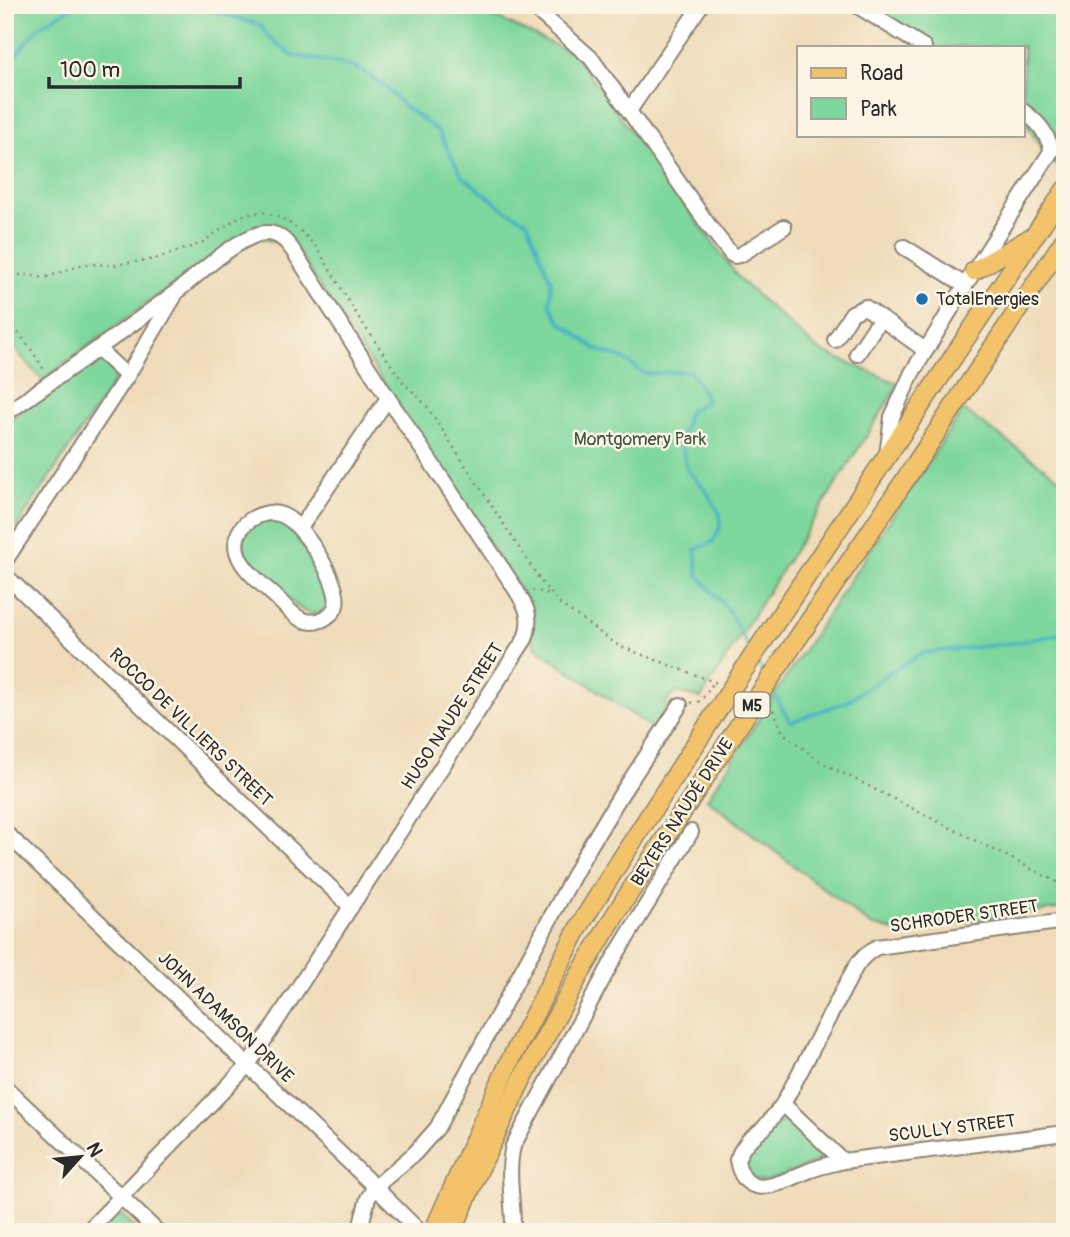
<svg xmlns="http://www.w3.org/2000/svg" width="1070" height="1237" font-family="Pangolin,sans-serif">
	<rect width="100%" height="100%" fill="#fcf5e5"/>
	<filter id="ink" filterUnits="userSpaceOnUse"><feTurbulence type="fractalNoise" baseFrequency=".0143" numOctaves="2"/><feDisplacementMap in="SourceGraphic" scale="14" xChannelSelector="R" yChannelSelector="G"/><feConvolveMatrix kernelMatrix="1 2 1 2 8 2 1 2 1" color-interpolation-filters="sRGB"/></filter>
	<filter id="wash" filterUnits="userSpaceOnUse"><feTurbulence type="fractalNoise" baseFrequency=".00686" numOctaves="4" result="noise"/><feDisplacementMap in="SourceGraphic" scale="28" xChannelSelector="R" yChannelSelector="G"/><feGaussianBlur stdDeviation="1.57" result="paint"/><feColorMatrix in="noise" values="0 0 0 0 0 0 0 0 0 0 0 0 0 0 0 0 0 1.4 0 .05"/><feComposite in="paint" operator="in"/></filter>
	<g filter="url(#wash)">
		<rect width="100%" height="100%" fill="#efdbba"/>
		<!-- green -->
		<g fill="#7ed79c" stroke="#548164" stroke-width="2">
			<path d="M 5,5 L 469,5 L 574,54 L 741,281 L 818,350 L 899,384 L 701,698 L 676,692 L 668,700 L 657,732 L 534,646 L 526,600 L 295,248 L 253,236 L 185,276 L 42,380 L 5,337 Z"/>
			<path d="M 858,5 L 1053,5 L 1065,13 L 1065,168 L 1049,162 L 1023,118 L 1023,47 L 919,47 Z"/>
			<path d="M 95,359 C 107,361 110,366 115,376 L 113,383 L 5,544 L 5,423 Z"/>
			<path d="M 963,410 L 1065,482 L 1065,908 L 895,931 L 871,925 L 707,799 L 786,677 Z"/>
			<path d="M 268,519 L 279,521 L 293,533 L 324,576 L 331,597 C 328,605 323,615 312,614 C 295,612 255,565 244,551 L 243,539 L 251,525 Z"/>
			<path d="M 792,1120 L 826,1157 C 813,1162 774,1183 762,1181 C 748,1180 744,1168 743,1156 C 757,1138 767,1122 792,1120 Z"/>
			<path d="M 117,1211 L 140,1232 L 98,1232 Z"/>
		</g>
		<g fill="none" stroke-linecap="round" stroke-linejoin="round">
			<!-- stream -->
			<g stroke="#47b3c5" stroke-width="3.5">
				<path d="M 192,5 L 260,25 L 272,40 L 293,56 L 340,63 L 361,70 L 384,86 L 404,106 L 438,131 L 462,176 L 504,209 L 527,221 L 551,281 L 550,305 L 560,322 L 596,349 L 624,359 L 639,370 L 647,374 L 689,371 L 696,380 L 707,400 L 689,412 L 680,440 L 688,471 L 705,489 L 720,514 L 720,527 L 713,542 L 695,550 L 698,575 L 728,610 L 750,650"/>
				<path d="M 5,68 L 40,26 L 75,5"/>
				<path d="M 756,660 L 764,675"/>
				<path d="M 771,688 L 790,722 L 846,702 L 890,672 L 923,653 L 1013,643 L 1065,633"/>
			</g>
		</g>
	</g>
	<g filter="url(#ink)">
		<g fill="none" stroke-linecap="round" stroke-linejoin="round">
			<defs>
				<g id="minor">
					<path d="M 531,5 L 591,58 L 629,111"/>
					<path d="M 701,5 L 629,111 L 709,226 L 731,254 L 735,256 L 740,255 L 784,227"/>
					<path d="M 856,5 L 924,47"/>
					<path d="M 904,247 L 965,285"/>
					<path d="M 835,340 L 852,313 L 865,307 L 925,350"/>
					<path d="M 98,349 L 127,376"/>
					<path d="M 857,354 L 881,318"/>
					<path d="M 5,414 C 64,373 122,332 180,289 C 200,273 234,241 259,234 C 276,230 285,239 294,252 L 388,398 L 511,582 C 524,603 534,614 525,639 L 248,1065 L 87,1232"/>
					<path d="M 887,456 L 892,417 L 912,373 L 974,271 L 1052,150 C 1045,130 1039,123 1023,111"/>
					<path d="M 268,513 C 274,513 279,513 284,516 C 303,524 341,584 336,605 C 335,611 327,618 321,620 C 314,623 307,622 301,619 C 292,615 284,605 277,598 C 259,581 223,557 241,529 C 248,519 258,515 268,513 Z"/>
					<path d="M 300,528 L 388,398"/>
					<path d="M 5,561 L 127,376 L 174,297"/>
					<path d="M 5,575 L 351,907"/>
					<path d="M 5,832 L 375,1187 L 420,1232"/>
					<path d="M 1065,921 L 877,947 C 868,952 862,957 856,966 L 783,1104 L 764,1128 L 748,1141 L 741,1151 L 737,1160 C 739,1171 744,1183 756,1186 C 771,1190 797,1175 811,1170 C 821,1166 832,1164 843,1161 L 1065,1133"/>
					<path d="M 5,1087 L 158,1232"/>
					<path d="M 783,1104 L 843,1161"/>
					<path d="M 359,1232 L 368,1198 L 375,1187 L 415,1153 L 437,1128 L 584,856 L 620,796 L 680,705"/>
					<path d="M 513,1232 C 514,1203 506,1174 513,1146 L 613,960 L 691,832"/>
				</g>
				<g id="major">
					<path d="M 974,271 L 1030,238"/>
					<path d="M 433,1232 L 509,1063 L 580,925 L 620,861 L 733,686 L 1065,190"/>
					<path d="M 452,1232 L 478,1172 L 521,1081 L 580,974 L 618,910 L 757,698 L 891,501 L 1065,239"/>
				</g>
			</defs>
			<!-- minor casing -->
			<use href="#minor" stroke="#8d8372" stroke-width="18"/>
			<!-- major casing -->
			<use href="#major" stroke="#8d8372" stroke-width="21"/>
			<!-- path -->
			<g stroke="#8d8372" stroke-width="2.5" stroke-dasharray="2 5" stroke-linecap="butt">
				<path d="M 5,275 L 30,275 L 44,278 L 84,264 L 114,265 L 155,259 L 200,244 L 240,216 L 262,212 L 282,218 L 302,232 L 317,248 L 357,315 L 403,382 L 426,405 L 542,583 L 560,604 L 619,646 L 717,683"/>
				<path d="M 5,316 L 31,349 L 44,370"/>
				<path d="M 532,591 L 538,591 L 552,595"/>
				<path d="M 691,703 L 701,701 L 713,683"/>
				<path d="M 767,706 L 773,710 L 783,733 L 821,762 L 1065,886"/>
			</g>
			<!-- minor -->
			<use href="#minor" stroke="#fff" stroke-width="14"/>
			<!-- major -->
			<use href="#major" stroke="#f2c36a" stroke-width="18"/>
		</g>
	</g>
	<!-- markers -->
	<circle fill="#1f6fb2" stroke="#fcf5e5" stroke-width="2.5" cx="922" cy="299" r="7"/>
	<g text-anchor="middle" stroke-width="5" stroke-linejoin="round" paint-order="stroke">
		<!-- shield labels -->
		<rect fill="#fcf5e5" stroke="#6a6863" stroke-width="2" x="734.5" y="692.5" width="35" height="25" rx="5"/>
		<g font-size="16" font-weight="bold" fill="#2b2b2b">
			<text x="752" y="711">M5</text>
		</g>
		<!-- poi labels -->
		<g font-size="18" fill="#2b2b2b" stroke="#fcf5e5" text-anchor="start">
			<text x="936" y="305">TotalEnergies</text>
		</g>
		<!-- park labels -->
		<g font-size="18" fill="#405647" stroke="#fcf5e5">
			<text x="640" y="445">Montgomery Park</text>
		</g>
		<!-- street labels -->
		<g font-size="18" fill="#2b2b2b" stroke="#fcf5e5">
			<text transform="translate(452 716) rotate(-57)" y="6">HUGO NAUDE STREET</text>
			<text transform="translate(191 727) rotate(44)" y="6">ROCCO DE VILLIERS STREET</text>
			<text transform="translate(682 812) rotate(-57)" y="6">BEYERS NAUDÉ DRIVE</text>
			<text transform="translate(964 916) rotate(-8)" y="6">SCHRODER STREET</text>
			<text transform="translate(226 1017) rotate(44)" y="6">JOHN ADAMSON DRIVE</text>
			<text transform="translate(952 1128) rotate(-7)" y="6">SCULLY STREET</text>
		</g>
	</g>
	<!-- margin -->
	<rect width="1070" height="1237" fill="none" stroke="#fcf5e5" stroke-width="28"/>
	<!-- legend -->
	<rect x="797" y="46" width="228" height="91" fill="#fcf5e5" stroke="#a8a49b" stroke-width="2"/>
	<rect x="811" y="68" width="35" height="10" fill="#f2c36a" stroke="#a8a49b" stroke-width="2"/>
	<text x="860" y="80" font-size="21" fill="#2b2b2b">Road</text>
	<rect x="811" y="98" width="35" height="21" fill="#7ed79c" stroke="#a8a49b" stroke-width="2"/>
	<text x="860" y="116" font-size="21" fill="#2b2b2b">Park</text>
	<!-- north arrow -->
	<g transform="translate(80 1157) rotate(63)" stroke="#fcf5e5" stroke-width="5" paint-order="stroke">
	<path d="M0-5L12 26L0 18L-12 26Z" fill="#2b2b2b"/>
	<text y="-10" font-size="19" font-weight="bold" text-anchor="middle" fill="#2b2b2b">N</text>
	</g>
	<!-- scale -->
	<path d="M49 77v10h191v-10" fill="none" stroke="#2b2b2b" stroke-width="3.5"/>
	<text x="60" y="77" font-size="21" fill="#2b2b2b" stroke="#fcf5e5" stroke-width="5" paint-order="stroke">100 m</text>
</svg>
